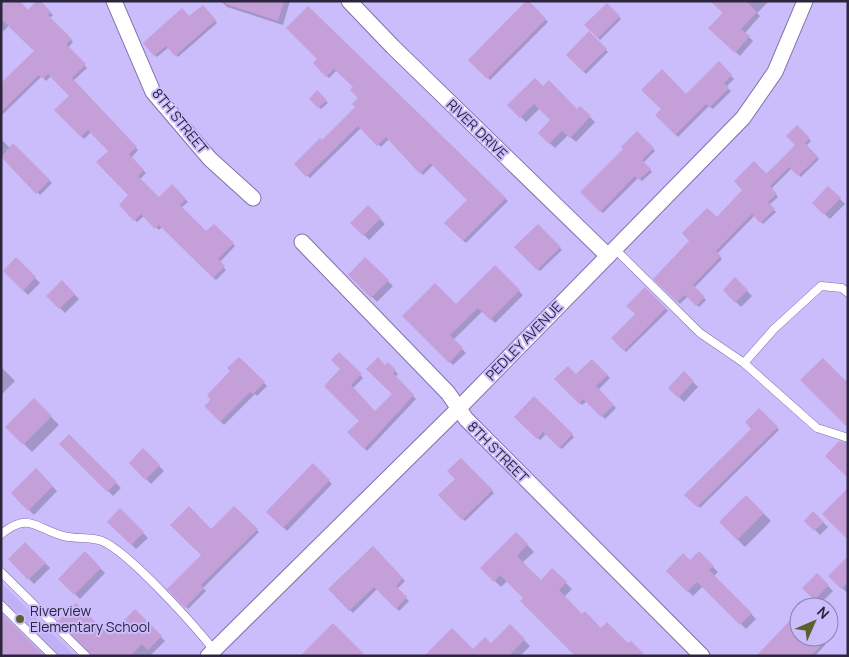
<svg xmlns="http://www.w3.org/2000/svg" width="849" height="657" font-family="Manrope,sans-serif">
	<rect width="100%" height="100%" fill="#cbbcfc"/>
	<!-- built -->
	<path fill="#c0b0f5" d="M 1,583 L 75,656 L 1,656 Z"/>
	<!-- shadow -->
	<g fill="#0003">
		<path d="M 1,1 L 28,11 L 39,1 L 53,15 L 50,18 L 73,42 L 68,48 L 87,68 L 73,81 L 138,150 L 131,158 L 146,173 L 140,179 L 159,199 L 172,186 L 188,202 L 181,208 L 206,233 L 214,225 L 235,246 L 219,263 L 226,270 L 216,280 L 162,227 L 159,230 L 144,216 L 137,222 L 120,205 L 130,195 L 110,151 L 91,132 L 84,139 L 56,110 L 71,96 L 51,76 L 46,81 L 42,76 L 1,116 L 1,87 L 36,51 L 9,25 L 4,31 L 1,28 Z"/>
		<path d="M 290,1 L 283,25 L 227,7 L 222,2 Z"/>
		<path d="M 733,1 L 769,1 L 757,13 L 760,16 L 745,33 L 753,41 L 740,56 L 710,28 Z"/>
		<path d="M 528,2 L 548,22 L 490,80 L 470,60 Z"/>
		<path d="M 607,5 L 621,19 L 600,40 L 586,25 Z"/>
		<path d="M 203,6 L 217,23 L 178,57 L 169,47 L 157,57 L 144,43 L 190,18 Z"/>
		<path d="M 308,8 L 508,201 L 466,243 L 446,223 L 469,200 L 434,164 L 423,175 L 389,139 L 381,147 L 361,128 L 310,178 L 295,164 L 322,142 L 357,107 L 360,98 L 354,87 L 337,70 L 329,78 L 314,63 L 319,59 Z"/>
		<path d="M 589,33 L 608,52 L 586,74 L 568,55 Z"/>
		<path d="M 719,63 L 734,79 L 726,87 L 731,91 L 713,109 L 709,106 L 678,137 L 656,115 L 686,95 Z"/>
		<path d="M 543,88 L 577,110 L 580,107 L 595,122 L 576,142 L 568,135 L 555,148 L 539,133 L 552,120 L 540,108 L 526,122 L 509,105 Z"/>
		<path d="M 317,92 L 328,103 L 321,109 L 311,99 Z"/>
		<path d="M 797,127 L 811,141 L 806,146 L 819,159 L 801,177 L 792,168 L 771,189 L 778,197 L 769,205 L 776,212 L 763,224 L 755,215 L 717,254 L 722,259 L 694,288 L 706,300 L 699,307 L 688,296 L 680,304 L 655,279 L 797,145 Z"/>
		<path d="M 637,133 L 655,151 L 643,163 L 652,172 L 642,181 L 638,178 L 603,213 L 582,192 L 625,149 Z"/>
		<path d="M 1,139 L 10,148 L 13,145 L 52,183 L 40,195 L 1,156 Z"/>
		<path d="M 828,187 L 845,204 L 830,219 L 813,203 Z"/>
		<path d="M 368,207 L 385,224 L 369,240 L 352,223 Z"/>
		<path d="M 538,226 L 562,250 L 540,271 L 516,247 Z"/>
		<path d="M 16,259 L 40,283 L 28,295 L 4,271 Z"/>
		<path d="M 365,259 L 393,286 L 377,302 L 350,275 Z"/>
		<path d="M 495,267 L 523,295 L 495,323 L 483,311 L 453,340 L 466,353 L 453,365 L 404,316 L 456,306 Z"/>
		<path d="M 735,279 L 752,296 L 741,307 L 724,290 Z"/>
		<path d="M 62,282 L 79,299 L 65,313 L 48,296 Z"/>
		<path d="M 645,288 L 668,311 L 626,352 L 612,338 L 636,314 Z"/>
		<path d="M 339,354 L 363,378 L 352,389 L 375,412 L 394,394 L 385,366 L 388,364 L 398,374 L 395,377 L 416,399 L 367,451 L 349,432 L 360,421 Z"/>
		<path d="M 239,358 L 267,386 L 257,396 L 255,394 L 224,425 L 206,406 Z"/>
		<path d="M 592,361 L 610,378 L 598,390 L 616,408 L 605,419 L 587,401 L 582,405 L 556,379 L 576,376 Z"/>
		<path d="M 1,367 L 15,381 L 1,395 Z"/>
		<path d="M 684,373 L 698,387 L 684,402 L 670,388 Z"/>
		<path d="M 534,398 L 574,437 L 562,449 L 546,434 L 540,440 L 516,417 Z"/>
		<path d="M 34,400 L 59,425 L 32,452 L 7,427 Z"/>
		<path d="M 759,410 L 779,430 L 700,508 L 686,495 L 753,429 Z"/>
		<path d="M 69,436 L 121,488 L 113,496 L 61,444 Z"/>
		<path d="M 143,450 L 164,471 L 151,484 L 130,463 Z"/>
		<path d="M 461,460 L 494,493 L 465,521 L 440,495 L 456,479 Z"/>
		<path d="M 313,465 L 332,484 L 287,531 L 268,512 Z"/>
		<path d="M 36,470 L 57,491 L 34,515 L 13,493 Z"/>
		<path d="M 746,496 L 771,521 L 745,547 L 720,522 Z"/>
		<path d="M 234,508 L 259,532 L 203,588 L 206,591 L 188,609 L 169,589 L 203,555 L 211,531 Z"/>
		<path d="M 120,510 L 148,538 L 136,549 L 109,522 Z"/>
		<path d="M 813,513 L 828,527 L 820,535 L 806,521 Z"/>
		<path d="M 516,533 L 534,552 L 522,563 L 541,582 L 552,570 L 572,589 L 564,597 L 525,598 L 507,581 L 501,587 L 482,568 Z"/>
		<path d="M 25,543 L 50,568 L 34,584 L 9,559 Z"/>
		<path d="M 373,548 L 405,581 L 397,589 L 409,601 L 399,611 L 377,589 L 353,613 L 330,590 Z"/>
		<path d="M 85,553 L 105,573 L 80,599 L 60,579 Z"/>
		<path d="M 699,553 L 718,572 L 714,576 L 756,619 L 746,629 L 703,586 L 693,596 L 667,571 L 690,562 Z"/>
		<path d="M 848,561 L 848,592 L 847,593 L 830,576 Z"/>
		<path d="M 817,575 L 833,591 L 820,604 L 804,588 Z"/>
		<path d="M 135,611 L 165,641 L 150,656 L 100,656 L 109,637 Z"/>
		<path d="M 799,618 L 799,637 L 818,637 L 826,644 L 815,656 L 767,656 Z"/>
		<path d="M 510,626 L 530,646 L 520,656 L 432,656 L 473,651 L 491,645 Z"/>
	</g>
	<!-- building -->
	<g fill="#c59fd7">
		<path d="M 1,1 L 20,1 L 28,10 L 36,1 L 41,1 L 51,12 L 48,15 L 72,39 L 66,44 L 86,64 L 72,78 L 137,147 L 129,154 L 144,170 L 138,176 L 159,197 L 172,184 L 186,199 L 180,205 L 206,231 L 214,224 L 234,243 L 218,259 L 225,266 L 213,278 L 159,225 L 155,229 L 141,214 L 134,221 L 119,205 L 128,195 L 96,162 L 108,151 L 88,130 L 81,137 L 54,110 L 69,96 L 48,74 L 43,79 L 39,75 L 1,112 L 1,83 L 34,51 L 1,19 Z"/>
		<path d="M 226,1 L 284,1 L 278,21 L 226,4 Z"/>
		<path d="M 526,1 L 529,1 L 546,19 L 487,79 L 468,60 Z"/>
		<path d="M 710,1 L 746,1 L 757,12 L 741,29 L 750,36 L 735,53 L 708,28 L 723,13 Z"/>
		<path d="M 607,3 L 620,16 L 598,38 L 584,25 Z"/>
		<path d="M 203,5 L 216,20 L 175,56 L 166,46 L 154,56 L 143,43 L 182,8 L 189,16 Z"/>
		<path d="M 308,6 L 506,198 L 463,241 L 444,223 L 467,200 L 430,163 L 420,174 L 386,137 L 377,146 L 358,126 L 306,177 L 294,164 L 320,138 L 322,140 L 355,107 L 352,104 L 358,98 L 350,90 L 353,87 L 334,69 L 326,77 L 313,63 L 317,59 L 286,28 Z"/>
		<path d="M 589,31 L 607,49 L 583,72 L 566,55 Z"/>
		<path d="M 719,61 L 732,75 L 724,83 L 729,88 L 709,108 L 706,104 L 675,135 L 655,115 L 661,109 L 641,90 L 662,69 L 686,94 Z"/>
		<path d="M 535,78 L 543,86 L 549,80 L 577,109 L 580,106 L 591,116 L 570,138 L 562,131 L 549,144 L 538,133 L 550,120 L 534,104 L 520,118 L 507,105 Z"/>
		<path d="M 317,90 L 327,100 L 318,108 L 309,99 Z"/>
		<path d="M 797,125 L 810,138 L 805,143 L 818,157 L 798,176 L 789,167 L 770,186 L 777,194 L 768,202 L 775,209 L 760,223 L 752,214 L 716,251 L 721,256 L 693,285 L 705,297 L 696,306 L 685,295 L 677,302 L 653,279 L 689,241 L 682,233 L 707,208 L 717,217 L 742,190 L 734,181 L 754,161 L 767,174 L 795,145 L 786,136 Z"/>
		<path d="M 637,131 L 654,148 L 642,160 L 651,169 L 639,180 L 635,176 L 600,212 L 580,192 L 623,149 L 621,147 Z"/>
		<path d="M 13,143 L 50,180 L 36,194 L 1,157 Z"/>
		<path d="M 828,186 L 841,198 L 824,215 L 812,203 Z"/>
		<path d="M 368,205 L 381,218 L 363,236 L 350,223 Z"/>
		<path d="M 538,224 L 561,247 L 537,270 L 514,247 Z"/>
		<path d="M 16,257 L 36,277 L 23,291 L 3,271 Z"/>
		<path d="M 365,257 L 389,280 L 371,298 L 348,275 Z"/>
		<path d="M 495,265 L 520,290 L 490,320 L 478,308 L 450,335 L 463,348 L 449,363 L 402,316 L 435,283 L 456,304 Z"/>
		<path d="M 735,277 L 748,290 L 735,303 L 723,290 Z"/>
		<path d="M 62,280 L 75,294 L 59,309 L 46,296 Z"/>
		<path d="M 645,287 L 666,308 L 624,351 L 611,338 L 635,314 L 626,306 Z"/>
		<path d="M 339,352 L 362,374 L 351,385 L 375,411 L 392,394 L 366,369 L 378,357 L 385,365 L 388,362 L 396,370 L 393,373 L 414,395 L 364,449 L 347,432 L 359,421 L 324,386 L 340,369 L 331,360 Z"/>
		<path d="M 239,357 L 265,382 L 253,394 L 250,392 L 220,422 L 204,406 L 211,400 L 207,395 L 230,371 L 227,368 Z"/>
		<path d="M 823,358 L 848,383 L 848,428 L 800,380 Z"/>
		<path d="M 592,359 L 608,375 L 596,386 L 614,405 L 601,417 L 583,399 L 579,404 L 554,379 L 568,366 L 576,374 Z"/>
		<path d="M 684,371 L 694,381 L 678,398 L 668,388 Z"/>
		<path d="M 534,396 L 573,434 L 559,448 L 543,432 L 537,439 L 514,417 Z"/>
		<path d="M 34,398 L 52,416 L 23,445 L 5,427 Z"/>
		<path d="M 759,408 L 778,427 L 697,507 L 684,495 L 751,429 L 745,422 Z"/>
		<path d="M 69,434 L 117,482 L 107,492 L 59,444 Z"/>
		<path d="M 839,441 L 848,443 L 848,478 L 825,456 Z"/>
		<path d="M 143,448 L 160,465 L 145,480 L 129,463 Z"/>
		<path d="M 461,458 L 493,490 L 462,520 L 438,495 L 455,479 L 447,471 Z"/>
		<path d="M 313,463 L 330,480 L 283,528 L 266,512 Z"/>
		<path d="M 36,468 L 53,486 L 28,511 L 11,493 Z"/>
		<path d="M 848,488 L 848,540 L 822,514 Z"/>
		<path d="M 746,495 L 764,513 L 737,540 L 719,522 Z"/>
		<path d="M 189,506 L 211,529 L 234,506 L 258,529 L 201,585 L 204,588 L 185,608 L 167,589 L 201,555 L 170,525 Z"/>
		<path d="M 120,508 L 144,532 L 131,545 L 107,522 Z"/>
		<path d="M 813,511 L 824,522 L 814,531 L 804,521 Z"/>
		<path d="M 516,532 L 528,544 L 517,556 L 541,580 L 552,568 L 567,582 L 559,590 L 582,614 L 585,611 L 601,628 L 607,622 L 628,643 L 631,641 L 646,656 L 575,656 L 520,601 L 523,598 L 500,575 L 494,582 L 480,568 Z"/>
		<path d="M 25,542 L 46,563 L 28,580 L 8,559 Z"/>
		<path d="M 373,546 L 403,578 L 396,586 L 407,597 L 396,609 L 374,587 L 349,611 L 328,589 Z"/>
		<path d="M 85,551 L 101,568 L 74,595 L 58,579 Z"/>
		<path d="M 699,551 L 714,566 L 709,570 L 752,613 L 740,625 L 697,582 L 687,592 L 666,571 L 683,553 L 690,560 Z"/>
		<path d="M 848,556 L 848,582 L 841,589 L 828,576 Z"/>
		<path d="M 817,573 L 829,585 L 814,600 L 802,588 Z"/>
		<path d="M 76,603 L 109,635 L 135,609 L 162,636 L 148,650 L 142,644 L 130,656 L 92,656 L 58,621 Z"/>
		<path d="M 799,611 L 799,637 L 829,637 L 811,656 L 756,656 Z"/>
		<path d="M 1,613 L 44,656 L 1,656 Z"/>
		<path d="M 333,623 L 366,656 L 300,656 Z"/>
		<path d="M 510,624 L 525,639 L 509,656 L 424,656 L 452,628 L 473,649 L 485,637 L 491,643 Z"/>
	</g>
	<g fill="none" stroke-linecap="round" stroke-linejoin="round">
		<defs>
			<g id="lane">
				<path d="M 615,249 L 700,333 L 744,363 L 817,428 L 848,438"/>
				<path d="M 744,363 L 774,329 L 821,286 L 842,288 L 848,293"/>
				<path d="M 1,534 C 28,513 33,526 60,535 C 73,540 89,536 102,541 C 129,552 194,625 214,650"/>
				<path d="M 1,572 L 86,656"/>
				<path d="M 1,605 L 53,656"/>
			</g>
			<g id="street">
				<path d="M 114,1 L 153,92 L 210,159 L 253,198"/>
				<path d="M 349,1 L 393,47 L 608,256"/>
				<path d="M 302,242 L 448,393 L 466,419 L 702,656"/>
				<path d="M 208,656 L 459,408 L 743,118 L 775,72 L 805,1"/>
			</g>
		</defs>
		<!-- lane casing -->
		<use href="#lane" stroke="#7e70aa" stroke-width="9"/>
		<!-- street casing -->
		<use href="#street" stroke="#7e70aa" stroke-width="17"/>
		<!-- lane -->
		<use href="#lane" stroke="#fff" stroke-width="8"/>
		<!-- street -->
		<use href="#street" stroke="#fff" stroke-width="15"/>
	</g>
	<!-- markers -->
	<circle fill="#5a602e" stroke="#cbbcfc" stroke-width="2" cx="20" cy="619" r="5"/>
	<g text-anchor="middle" stroke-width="4" stroke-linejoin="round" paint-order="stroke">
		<!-- street labels -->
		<g font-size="14" fill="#2b253e" stroke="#cbbcfc">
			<text transform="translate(180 121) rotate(51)" y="5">8TH STREET</text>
			<text transform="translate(477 129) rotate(44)" y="5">RIVER DRIVE</text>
			<text transform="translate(524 341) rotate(-46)" y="5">PEDLEY AVENUE</text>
			<text transform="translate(498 452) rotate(45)" y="5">8TH STREET</text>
		</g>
		<!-- poi labels -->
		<g font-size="14" fill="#2b253e" stroke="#cbbcfc" text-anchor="start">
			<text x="30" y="616">Riverview<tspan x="30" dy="16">Elementary School</tspan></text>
		</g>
	</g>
	<!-- border -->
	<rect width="849" height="657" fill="none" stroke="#2b253e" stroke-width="5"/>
	<!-- north arrow -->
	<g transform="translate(814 622) rotate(45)"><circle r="24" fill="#cbbcfc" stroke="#8b80b0"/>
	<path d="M0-4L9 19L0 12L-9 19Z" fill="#5a602e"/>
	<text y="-8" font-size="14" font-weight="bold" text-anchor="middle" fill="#2b253e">N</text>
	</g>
</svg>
